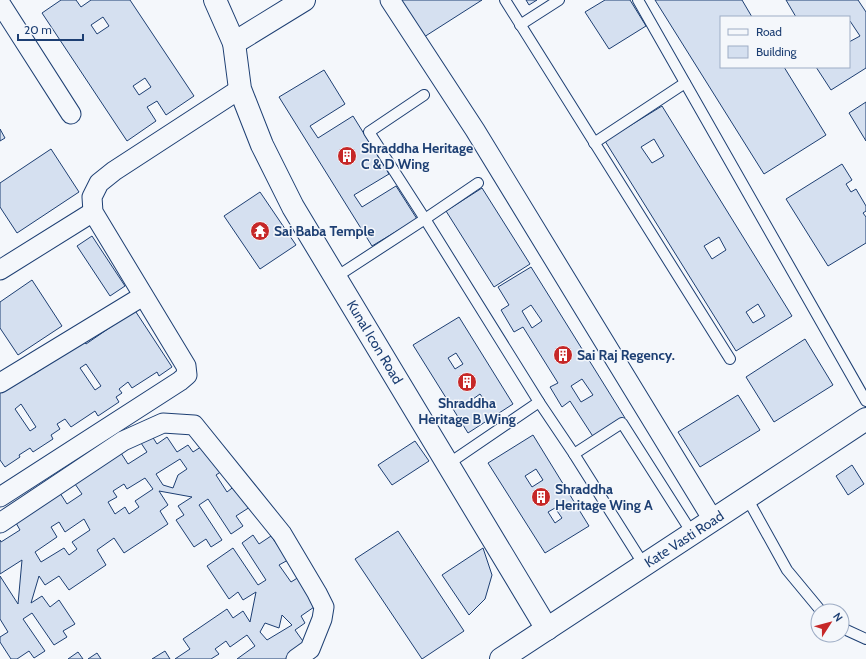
<svg xmlns="http://www.w3.org/2000/svg" width="866" height="659" font-family="Cabin,sans-serif">
	<rect width="100%" height="100%" fill="#f4f7fb"/>
	<!-- building -->
	<g fill="#d5e0f0" stroke="#1d3f73" fill-rule="evenodd">
		<path d="M 61,0 L 76,0 L 81,7 L 91,0 L 130,0 L 194,96 L 166,115 L 157,101 L 147,107 L 156,121 L 127,141 L 42,13 ZM 103,17 L 109,26 L 97,34 L 91,25 ZM 145,78 L 151,87 L 139,95 L 133,86 Z"/>
		<path d="M 401,0 L 482,0 L 424,37 Z"/>
		<path d="M 526,0 L 537,0 L 529,5 Z"/>
		<path d="M 605,0 L 630,0 L 646,26 L 609,49 L 585,12 Z"/>
		<path d="M 655,0 L 742,0 L 752,17 L 721,17 L 721,67 L 784,67 L 826,135 L 764,174 Z"/>
		<path d="M 786,0 L 858,0 L 866,12 L 866,68 L 831,90 L 816,67 L 849,67 L 849,42 L 860,36 L 850,21 L 849,22 L 849,17 L 796,17 Z"/>
		<path d="M 324,70 L 345,104 L 310,126 L 318,138 L 353,116 L 389,174 L 354,195 L 362,207 L 396,186 L 417,219 L 372,246 L 279,97 Z"/>
		<path d="M 866,102 L 866,141 L 849,113 Z"/>
		<path d="M 662,106 L 792,316 L 736,351 L 605,141 ZM 654,139 L 664,156 L 652,163 L 641,147 ZM 719,237 L 726,250 L 712,259 L 704,246 ZM 758,304 L 765,316 L 753,323 L 746,312 Z"/>
		<path d="M 0,129 L 5,138 L 0,141 Z"/>
		<path d="M 51,149 L 79,192 L 17,233 L 0,207 L 0,183 Z"/>
		<path d="M 842,164 L 852,180 L 846,184 L 851,192 L 856,189 L 866,206 L 866,211 L 863,213 L 866,217 L 866,243 L 828,266 L 786,199 Z"/>
		<path d="M 482,188 L 530,264 L 494,287 L 446,211 Z"/>
		<path d="M 260,192 L 296,245 L 260,269 L 224,216 Z"/>
		<path d="M 92,236 L 125,286 L 110,296 L 77,246 Z"/>
		<path d="M 531,267 L 625,418 L 594,438 L 570,401 L 562,407 L 550,387 L 558,383 L 523,327 L 514,332 L 501,310 L 509,305 L 498,287 ZM 531,305 L 542,321 L 532,328 L 522,311 ZM 582,379 L 593,395 L 581,402 L 571,386 Z"/>
		<path d="M 32,280 L 62,326 L 18,355 L 0,328 L 0,302 Z"/>
		<path d="M 134,309 L 172,367 L 159,376 L 157,372 L 132,388 L 128,382 L 119,389 L 122,393 L 116,397 L 119,402 L 98,416 L 95,411 L 71,427 L 65,419 L 57,424 L 60,429 L 51,435 L 53,439 L 33,452 L 30,448 L 19,455 L 20,457 L 5,467 L 0,460 L 0,391 L 33,373 L 34,374 L 60,357 L 83,340 L 86,344 L 115,324 L 114,322 ZM 86,364 L 101,386 L 95,390 L 80,368 ZM 21,404 L 36,427 L 30,431 L 15,409 Z"/>
		<path d="M 459,317 L 513,404 L 468,433 L 413,345 ZM 456,353 L 463,364 L 455,369 L 448,358 ZM 480,394 L 485,401 L 477,406 L 473,399 Z"/>
		<path d="M 805,339 L 833,385 L 774,422 L 746,377 Z"/>
		<path d="M 738,395 L 760,430 L 700,467 L 678,432 Z"/>
		<path d="M 150,433 L 157,444 L 167,437 L 177,452 L 188,445 L 193,452 L 207,443 L 225,469 L 216,475 L 227,492 L 236,485 L 250,507 L 236,516 L 243,526 L 231,534 L 208,499 L 199,505 L 222,540 L 211,547 L 206,539 L 194,547 L 176,520 L 184,515 L 178,506 L 192,497 L 159,491 L 168,505 L 160,511 L 168,524 L 124,553 L 114,538 L 97,550 L 106,565 L 69,590 L 59,576 L 45,585 L 39,576 L 31,603 L 42,596 L 50,607 L 59,600 L 75,624 L 63,631 L 67,637 L 54,645 L 32,613 L 23,619 L 45,651 L 34,658 L 29,651 L 17,659 L 11,659 L 0,642 L 0,637 L 8,632 L 0,619 L 0,576 L 18,604 L 22,560 L 0,574 L 0,540 L 1,542 L 20,530 L 16,523 L 60,493 L 67,504 L 82,494 L 75,484 L 121,453 L 128,464 L 147,452 L 139,440 ZM 180,459 L 187,469 L 178,475 L 173,488 L 163,485 L 156,474 ZM 145,478 L 153,489 L 135,501 L 139,507 L 129,514 L 125,507 L 115,514 L 108,502 L 117,497 L 113,491 L 124,484 L 127,489 ZM 84,519 L 90,530 L 72,542 L 77,549 L 69,555 L 64,548 L 41,562 L 35,552 L 57,537 L 51,527 L 59,522 L 65,532 Z"/>
		<path d="M 533,435 L 589,526 L 545,553 L 488,463 ZM 536,469 L 543,480 L 532,487 L 525,476 ZM 555,508 L 562,518 L 555,523 L 548,512 Z"/>
		<path d="M 415,441 L 429,461 L 392,485 L 378,465 Z"/>
		<path d="M 852,465 L 864,484 L 848,495 L 836,476 Z"/>
		<path d="M 398,531 L 464,631 L 422,659 L 355,559 Z"/>
		<path d="M 253,535 L 259,544 L 271,536 L 288,560 L 279,565 L 291,582 L 299,577 L 317,605 L 301,616 L 305,623 L 295,630 L 305,644 L 292,659 L 237,659 L 255,646 L 247,635 L 230,647 L 226,641 L 215,649 L 219,654 L 211,659 L 175,659 L 190,649 L 183,639 L 227,609 L 233,618 L 243,611 L 250,622 L 256,592 L 243,600 L 238,592 L 229,599 L 207,566 L 233,548 L 258,585 L 266,580 L 242,543 ZM 282,615 L 292,625 L 267,640 L 260,632 L 265,623 L 279,628 Z"/>
		<path d="M 483,548 L 492,575 L 485,599 L 469,615 L 442,575 Z"/>
		<path d="M 165,651 L 170,659 L 152,659 Z"/>
		<path d="M 78,652 L 83,659 L 68,659 Z"/>
		<path d="M 97,653 L 101,659 L 88,659 Z"/>
	</g>
	<g fill="none" stroke-linecap="round" stroke-linejoin="round">
		<defs>
			<g id="lane">
				<path d="M 505,0 L 730,359"/>
				<path d="M 638,0 L 866,401"/>
				<path d="M 520,25 L 559,0"/>
				<path d="M 594,143 L 685,83"/>
				<path d="M 478,183 L 425,219 L 539,402 L 574,454 L 644,565"/>
				<path d="M 336,277 L 425,219 L 369,132 L 424,95"/>
				<path d="M 574,454 L 622,423 L 692,533"/>
				<path d="M 448,464 L 539,402"/>
				<path d="M 747,498 L 787,570 L 821,611"/>
				<path d="M 842,628 L 866,639"/>
			</g>
			<g id="street">
				<path d="M 390,0 L 475,130 L 713,520"/>
				<path d="M 0,3 L 71,114"/>
				<path d="M 0,270 L 93,212"/>
				<path d="M 0,383 L 143,296"/>
				<path d="M 0,497 L 180,381 L 187,375 L 186,366 L 93,212 L 92,197 L 99,183 L 114,171 L 240,89"/>
				<path d="M 0,523 L 123,441 L 163,423 L 194,425 L 282,534 L 317,593 L 324,607 L 322,619 L 310,649 L 296,659"/>
			</g>
			<g id="secondary">
				<path d="M 215,0 L 234,43 L 240,89 L 262,145 L 293,207 L 547,629"/>
				<path d="M 234,43 L 304,0"/>
				<path d="M 501,659 L 795,466 L 866,419"/>
			</g>
		</defs>
		<!-- lane casing -->
		<use href="#lane" stroke="#1d3f73" stroke-width="12"/>
		<!-- street casing -->
		<use href="#street" stroke="#1d3f73" stroke-width="21"/>
		<!-- secondary casing -->
		<use href="#secondary" stroke="#1d3f73" stroke-width="24"/>
		<!-- lane -->
		<use href="#lane" stroke="#f4f7fb" stroke-width="10"/>
		<!-- street -->
		<use href="#street" stroke="#f4f7fb" stroke-width="19"/>
		<!-- secondary -->
		<use href="#secondary" stroke="#f4f7fb" stroke-width="22"/>
	</g>
	<!-- icons -->
	<defs>
		<symbol id="building-disc" viewBox="-11 -11 22 22"><circle r="9.5" fill="#c62828" stroke="#f4f7fb"/><path d="M-4-6H4V6H1V3H-1V6H-4ZM-2.5-4.3h1.7v1.8h-1.7ZM.8-4.3h1.7v1.8H.8ZM-2.5-1h1.7V.8h-1.7ZM.8-1h1.7V.8H.8Z" fill="#fff"/></symbol>
		<symbol id="temple-disc" viewBox="-11 -11 22 22"><circle r="9.5" fill="#c62828" stroke="#f4f7fb"/><path d="M0-6L5-2H3V0L6.5 2.5H4V6H1.5V3h-3V6H-4V2.5H-6.5L-3 0V-2H-5Z" fill="#fff"/></symbol>
	</defs>
	<g fill-rule="evenodd">
		<use href="#building-disc" x="336" y="145" width="22" height="22"/>
		<use href="#temple-disc" x="249" y="220" width="22" height="22"/>
		<use href="#building-disc" x="552" y="344" width="22" height="22"/>
		<use href="#building-disc" x="456" y="371" width="22" height="22"/>
		<use href="#building-disc" x="530" y="486" width="22" height="22"/>
	</g>
	<g text-anchor="middle" stroke-width="3" stroke-linejoin="round" paint-order="stroke">
		<!-- poi labels -->
		<g font-size="14" font-weight="bold" fill="#1d3f73" stroke="#f4f7fb" text-anchor="start">
			<text x="361" y="153">Shraddha Heritage<tspan x="361" dy="16">C &amp; D Wing</tspan></text>
			<text x="274" y="236">Sai Baba Temple</text>
			<text x="577" y="360">Sai Raj Regency.</text>
			<text x="467" y="408" text-anchor="middle">Shraddha<tspan x="467" dy="16">Heritage B Wing</tspan></text>
			<text x="555" y="494">Shraddha<tspan x="555" dy="16">Heritage Wing A</tspan></text>
		</g>
		<!-- street labels -->
		<g font-size="14" fill="#1d3f73" stroke="#f4f7fb">
			<text transform="translate(375 342) rotate(59)" y="5">Kunal Icon Road</text>
			<text transform="translate(684 539) rotate(-33)" y="5">Kate Vasti Road</text>
		</g>
	</g>
	<!-- legend -->
	<rect x="720" y="16" width="130" height="52" fill="#f4f7fb" stroke="#9eadc5"/>
	<rect x="728" y="29" width="20" height="6" fill="#f4f7fb" stroke="#9eadc5"/>
	<text x="756" y="36" font-size="12" fill="#1d3f73">Road</text>
	<rect x="728" y="46" width="20" height="12" fill="#d5e0f0" stroke="#9eadc5"/>
	<text x="756" y="56" font-size="12" fill="#1d3f73">Building</text>
	<!-- north arrow -->
	<g transform="translate(830 623) rotate(54)"><circle r="19" fill="#f4f7fb" stroke="#9eadc5"/>
	<path d="M0-3L7 15L0 10L-7 15Z" fill="#c62828"/>
	<text y="-6" font-size="11" font-weight="bold" text-anchor="middle" fill="#1d3f73">N</text>
	</g>
	<!-- scale -->
	<path d="M18 34v6h65v-6" fill="none" stroke="#1d3f73" stroke-width="2"/>
	<text x="24" y="34" font-size="12" fill="#1d3f73" stroke="#f4f7fb" stroke-width="3" paint-order="stroke">20 m</text>
</svg>
